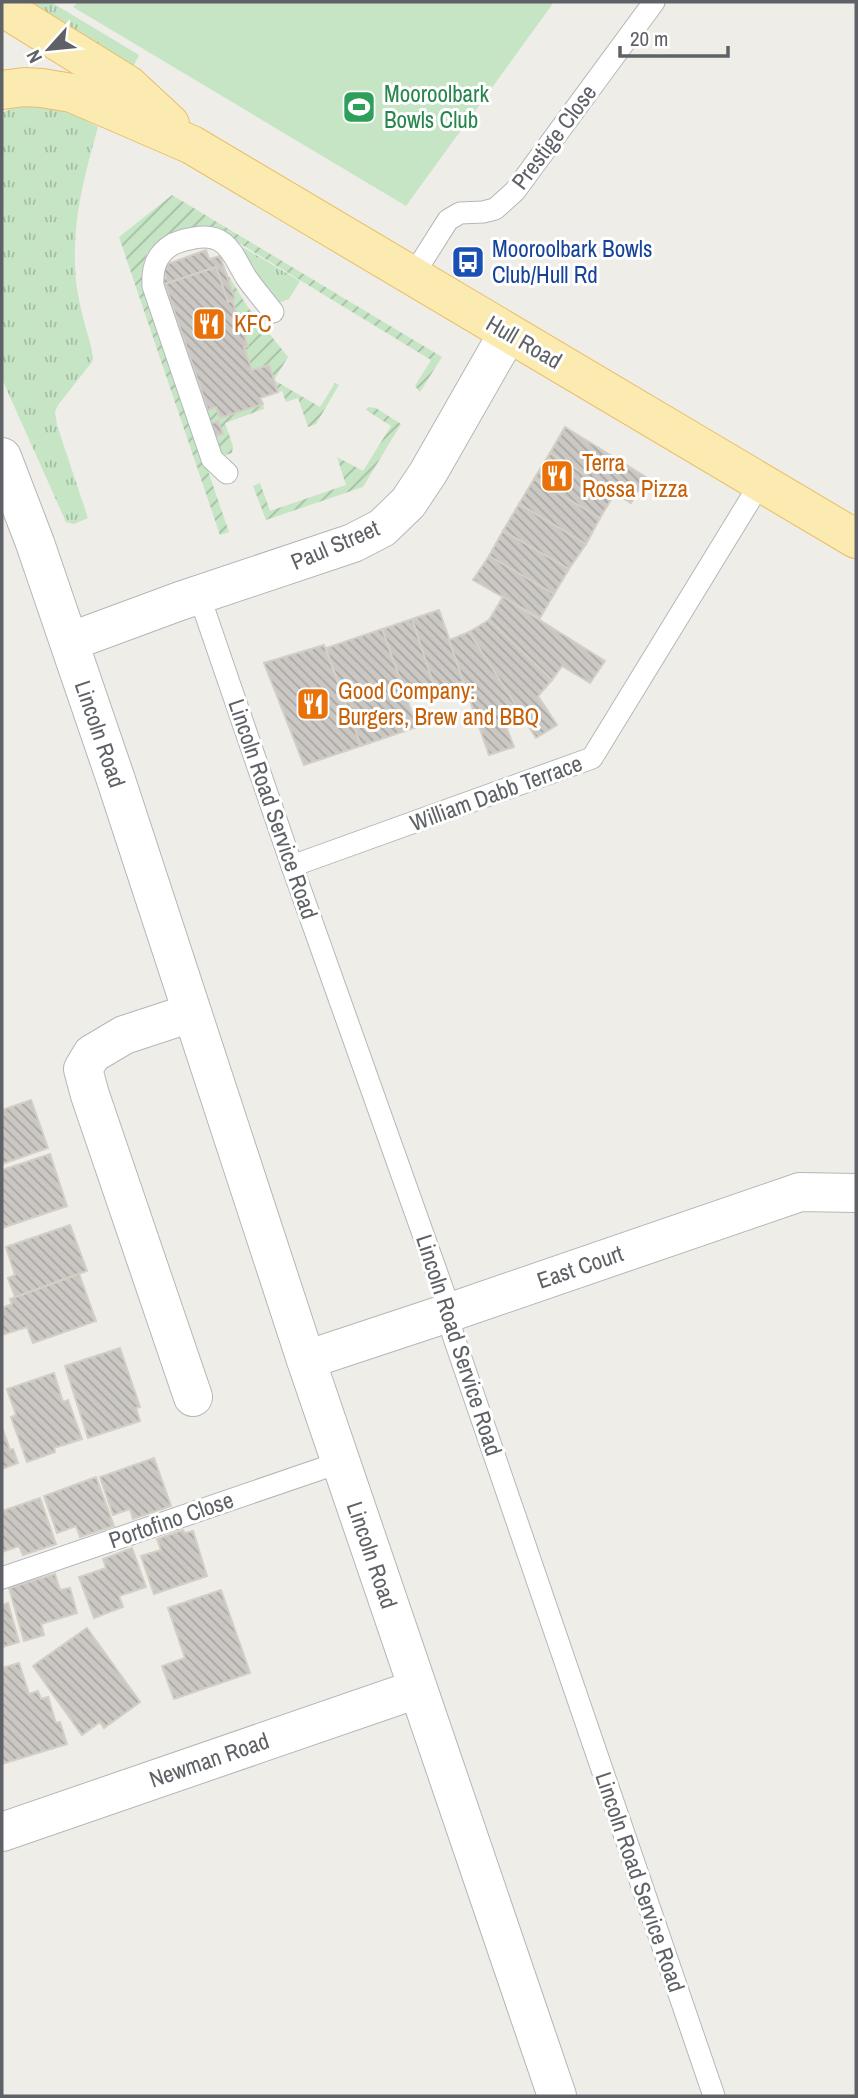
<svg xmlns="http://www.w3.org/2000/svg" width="858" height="2098" font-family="'Archivo Narrow',sans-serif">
	<defs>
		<pattern id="grass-tufts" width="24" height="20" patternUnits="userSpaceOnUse" patternTransform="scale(1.75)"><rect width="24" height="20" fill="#c6e5c5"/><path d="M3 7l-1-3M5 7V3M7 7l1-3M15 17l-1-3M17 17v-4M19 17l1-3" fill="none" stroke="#a4bda4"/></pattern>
		<pattern id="garden-furrows" width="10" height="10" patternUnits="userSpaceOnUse" patternTransform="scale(1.75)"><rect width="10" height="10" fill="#c6e5c5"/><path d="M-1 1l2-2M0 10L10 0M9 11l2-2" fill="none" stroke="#a4bda4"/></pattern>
		<pattern id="building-back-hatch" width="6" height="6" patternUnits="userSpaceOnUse" patternTransform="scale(1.75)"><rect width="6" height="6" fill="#cbc8c4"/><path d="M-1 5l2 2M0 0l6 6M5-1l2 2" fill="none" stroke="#a8a6a3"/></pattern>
	</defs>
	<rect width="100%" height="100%" fill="#efede7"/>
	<!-- grass -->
	<g fill="url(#grass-tufts)">
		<path d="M 32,2 L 51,2 L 139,55 L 133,67 L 79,34 Z"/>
		<path d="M 30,104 L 65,109 L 98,127 C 83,181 71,225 76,282 C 78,296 81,311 85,325 C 88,337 94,350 92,362 L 58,405 L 55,412 L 57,425 L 88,518 L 74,524 L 66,522 L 2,379 L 2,113 L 12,108 Z"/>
		<path d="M 234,242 L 300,281 L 289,299 L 279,303 L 271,296 Z"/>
	</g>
	<!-- garden -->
	<g fill="url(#garden-furrows)">
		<path d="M 172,195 L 442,357 L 420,392 L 415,386 L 431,360 L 216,229 C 191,222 151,234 144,262 C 142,269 143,277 144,285 L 229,532 L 220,535 L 119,237 Z"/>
		<path d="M 225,270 L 247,306 L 288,357 L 274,380 L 320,407 L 335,383 L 339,385 L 316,424 L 308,427 L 298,398 L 286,402 L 282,391 L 278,392 L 268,365 L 252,370 L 244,347 L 248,345 L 232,300 L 235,299 Z"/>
		<path d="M 187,350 L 208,409 L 216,407 L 220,418 L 263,404 L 264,409 L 225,423 L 233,446 L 232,453 L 219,457 L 183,352 Z"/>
		<path d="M 368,407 L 376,408 L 401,424 L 363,487 L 266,520 L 253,486 L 260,483 L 270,511 L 346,485 L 337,457 L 363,471 L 391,426 L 366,410 Z"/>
	</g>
	<!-- pitch -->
	<path fill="#c6e5c5" d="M 78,2 L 554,2 L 406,206 L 73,7 Z"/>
	<!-- building -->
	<g fill="url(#building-back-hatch)" stroke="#d4cfc5" stroke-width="2">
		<path d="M 206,250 L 209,259 L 220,256 L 235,299 L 228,302 L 216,267 L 165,284 L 187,350 L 167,357 L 159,281 L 166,278 L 162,266 Z"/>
		<path d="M 216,267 L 228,302 L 232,300 L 248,346 L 244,347 L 252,370 L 269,365 L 278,392 L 260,398 L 263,404 L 220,418 L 216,407 L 208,410 L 165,284 Z"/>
		<path d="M 218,421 L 223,434 L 208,439 L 203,426 Z"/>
		<path d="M 565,427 L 646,477 L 631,503 L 550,453 Z"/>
		<path d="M 550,453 L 615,493 L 600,518 L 534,479 Z"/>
		<path d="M 534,479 L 600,518 L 586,544 L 519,504 Z"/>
		<path d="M 519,504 L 586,544 L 569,569 L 503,531 Z"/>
		<path d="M 503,531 L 569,569 L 554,594 L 489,556 Z"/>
		<path d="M 489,556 L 554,594 L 540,618 L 473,580 Z"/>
		<path d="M 503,597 L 605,661 L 590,683 L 562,666 L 552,680 L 489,620 Z"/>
		<path d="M 439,610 L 464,681 L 436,692 L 412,619 Z"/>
		<path d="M 412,619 L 436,692 L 408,701 L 382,629 Z"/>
		<path d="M 489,620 L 552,680 L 538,696 L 557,725 L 536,738 L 469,632 Z"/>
		<path d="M 382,629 L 417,727 L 361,746 L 326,648 Z"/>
		<path d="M 469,632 L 515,704 L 501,713 L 514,747 L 489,755 L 449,640 Z"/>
		<path d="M 324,645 L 361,746 L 304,765 L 264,663 Z"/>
		<path d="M 31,1100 L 48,1148 L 2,1164 L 2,1110 Z"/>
		<path d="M 50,1154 L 67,1206 L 2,1228 L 2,1170 Z"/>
		<path d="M 70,1225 L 87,1271 L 15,1297 L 8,1278 L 15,1275 L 6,1247 Z"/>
		<path d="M 79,1274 L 96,1321 L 33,1343 L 27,1327 L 2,1335 L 2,1308 L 12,1304 L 10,1299 Z"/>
		<path d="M 120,1348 L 140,1407 L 136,1408 L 140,1421 L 88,1438 L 65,1366 Z"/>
		<path d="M 54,1373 L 63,1402 L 68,1400 L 82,1439 L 54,1448 L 55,1452 L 27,1462 L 11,1417 L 16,1415 L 7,1389 Z"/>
		<path d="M 2,1427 L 10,1450 L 13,1449 L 18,1463 L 2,1469 Z"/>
		<path d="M 154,1458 L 171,1506 L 133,1519 L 130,1509 L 113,1515 L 100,1477 Z"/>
		<path d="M 96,1477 L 114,1526 L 80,1537 L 76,1526 L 57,1533 L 44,1496 Z"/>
		<path d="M 40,1498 L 56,1544 L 23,1555 L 19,1546 L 2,1552 L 2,1511 Z"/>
		<path d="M 183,1530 L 185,1533 L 193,1531 L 207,1576 L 154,1594 L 141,1556 L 161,1550 L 157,1539 Z"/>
		<path d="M 132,1548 L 146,1587 L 119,1596 L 123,1607 L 94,1618 L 79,1577 L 106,1568 L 103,1559 Z"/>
		<path d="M 55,1574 L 60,1590 L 70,1588 L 77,1613 L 41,1624 L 44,1635 L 24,1641 L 9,1588 Z"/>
		<path d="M 221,1590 L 250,1673 L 174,1699 L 162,1666 L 185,1658 L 168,1608 Z"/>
		<path d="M 8,1603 L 19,1642 L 3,1647 L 2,1605 Z"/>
		<path d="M 87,1628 L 140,1702 L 104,1728 L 100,1722 L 82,1735 L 33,1666 Z"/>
		<path d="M 19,1663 L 29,1694 L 38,1691 L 41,1699 L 48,1697 L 56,1723 L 60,1722 L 67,1744 L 2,1764 L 2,1668 Z"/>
	</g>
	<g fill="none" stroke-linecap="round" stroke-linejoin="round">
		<defs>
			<g id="service">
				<path d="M 412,277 L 448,220 L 460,213 L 483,212 L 495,209 L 515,191 L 654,2"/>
				<path d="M 227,473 L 212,459 L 153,286 C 152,268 156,254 173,244 C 180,241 187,239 194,238 C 227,232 232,254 246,277 C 254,289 264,300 273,312"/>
				<path d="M 199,595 L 292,866 L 444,1293 L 453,1335 L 714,2096"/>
				<path d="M 292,866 L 592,758 L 761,482"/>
				<path d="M 2,1578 L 341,1462"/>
			</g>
			<g id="minor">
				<path d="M 69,642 L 180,601 L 353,543 L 382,528 L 408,503 L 428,473 L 508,333"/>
				<path d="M 191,1013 L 124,1035 L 92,1054 L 83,1069 L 90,1095 L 193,1397"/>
				<path d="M 306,1360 L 448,1313 L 800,1192 L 856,1193"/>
				<path d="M 2,1832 L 417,1689"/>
			</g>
			<path id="secondary" d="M 2,457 L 35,543 L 116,780 L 306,1360 L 557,2096"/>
			<g id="primary">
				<path d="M 2,7 L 128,85 L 170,124"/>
				<path d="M 2,90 L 24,87 L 42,88 L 72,93 L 192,145 L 856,539"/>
			</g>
		</defs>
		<!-- service casing -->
		<use href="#service" stroke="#b4b7ba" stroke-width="23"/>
		<!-- minor casing -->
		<use href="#minor" stroke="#b4b7ba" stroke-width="40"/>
		<!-- secondary casing -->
		<use href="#secondary" stroke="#b3b6ba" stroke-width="40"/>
		<!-- primary casing -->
		<use href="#primary" stroke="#ebbe64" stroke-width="40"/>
		<!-- service -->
		<use href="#service" stroke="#fff" stroke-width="21"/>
		<!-- minor -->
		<use href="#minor" stroke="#fff" stroke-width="38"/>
		<!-- secondary -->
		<use href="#secondary" stroke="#fff" stroke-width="38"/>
		<!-- primary -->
		<use href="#primary" stroke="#fbebb0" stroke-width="38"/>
	</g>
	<!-- icons -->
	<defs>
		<symbol id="stadium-square" viewBox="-11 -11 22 22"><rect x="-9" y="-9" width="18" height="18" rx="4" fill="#2e9e5b" stroke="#fff"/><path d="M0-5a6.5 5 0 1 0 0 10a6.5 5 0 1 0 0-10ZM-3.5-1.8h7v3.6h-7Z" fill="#fff"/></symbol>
		<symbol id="bus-square" viewBox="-11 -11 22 22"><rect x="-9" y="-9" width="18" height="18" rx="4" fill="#1a4fb4" stroke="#fff"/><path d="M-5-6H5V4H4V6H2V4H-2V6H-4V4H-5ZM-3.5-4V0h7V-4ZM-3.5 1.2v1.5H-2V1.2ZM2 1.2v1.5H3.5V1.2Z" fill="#fff"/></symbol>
		<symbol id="restaurant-square" viewBox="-11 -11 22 22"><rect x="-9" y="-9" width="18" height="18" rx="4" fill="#e8710a" stroke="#fff"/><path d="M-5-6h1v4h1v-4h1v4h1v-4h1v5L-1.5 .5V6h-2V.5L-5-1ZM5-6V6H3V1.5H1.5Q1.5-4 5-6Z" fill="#fff"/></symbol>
	</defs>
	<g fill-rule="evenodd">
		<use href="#stadium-square" x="340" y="88" width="38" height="38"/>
		<use href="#bus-square" x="449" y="243" width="38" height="38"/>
		<use href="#restaurant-square" x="190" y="305" width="38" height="38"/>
		<use href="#restaurant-square" x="538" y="457" width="38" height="38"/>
		<use href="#restaurant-square" x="294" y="685" width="38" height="38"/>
	</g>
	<g text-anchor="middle" stroke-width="6" stroke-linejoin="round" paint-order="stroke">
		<!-- leisure labels -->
		<g font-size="23" fill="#27864d" stroke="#fff" text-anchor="start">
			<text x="384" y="102">Mooroolbark<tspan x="384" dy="26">Bowls Club</tspan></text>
		</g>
		<!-- street labels -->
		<g font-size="23" fill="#5e6266" stroke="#fff">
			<text transform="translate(554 137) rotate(-53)" y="8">Prestige Close</text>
			<text transform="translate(524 342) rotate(30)" y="8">Hull Road</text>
			<text transform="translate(335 545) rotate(-23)" y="8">Paul Street</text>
			<text transform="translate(100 734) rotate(71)" y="8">Lincoln Road</text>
			<text transform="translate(496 793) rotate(-20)" y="8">William Dabb Terrace</text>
			<text transform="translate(273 809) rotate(71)" y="8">Lincoln Road Service Road</text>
			<text transform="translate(580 1267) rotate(-19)" y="8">East Court</text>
			<text transform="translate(459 1345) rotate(72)" y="8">Lincoln Road Service Road</text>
			<text transform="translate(171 1520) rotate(-19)" y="8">Portofino Close</text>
			<text transform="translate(372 1555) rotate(71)" y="8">Lincoln Road</text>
			<text transform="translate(209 1760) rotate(-19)" y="8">Newman Road</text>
			<text transform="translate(640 1882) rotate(71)" y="8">Lincoln Road Service Road</text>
		</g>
		<!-- transit labels -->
		<g font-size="23" fill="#164399" stroke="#fff" text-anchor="start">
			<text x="492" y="257">Mooroolbark Bowls<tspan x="492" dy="26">Club/Hull Rd</tspan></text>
		</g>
		<!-- food labels -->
		<g font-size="23" fill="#c56008" stroke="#fff" text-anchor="start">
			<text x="234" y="332">KFC</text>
			<text x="582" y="471">Terra<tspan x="582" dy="26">Rossa Pizza</tspan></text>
			<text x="338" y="699">Good Company:<tspan x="338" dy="26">Burgers, Brew and BBQ</tspan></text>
		</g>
	</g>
	<!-- border -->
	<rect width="858" height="2098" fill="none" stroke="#5e6266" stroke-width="7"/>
	<!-- north arrow -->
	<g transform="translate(49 49) rotate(243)" stroke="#ffffff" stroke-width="5" paint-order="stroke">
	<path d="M0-5L12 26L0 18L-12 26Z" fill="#5e6266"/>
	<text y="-10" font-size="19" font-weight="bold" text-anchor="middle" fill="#5e6266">N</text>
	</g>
	<!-- scale -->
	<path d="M620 46v10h108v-10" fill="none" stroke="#5e6266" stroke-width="3.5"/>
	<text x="630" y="46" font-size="21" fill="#5e6266" stroke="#ffffff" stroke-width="5" paint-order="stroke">20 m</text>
</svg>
